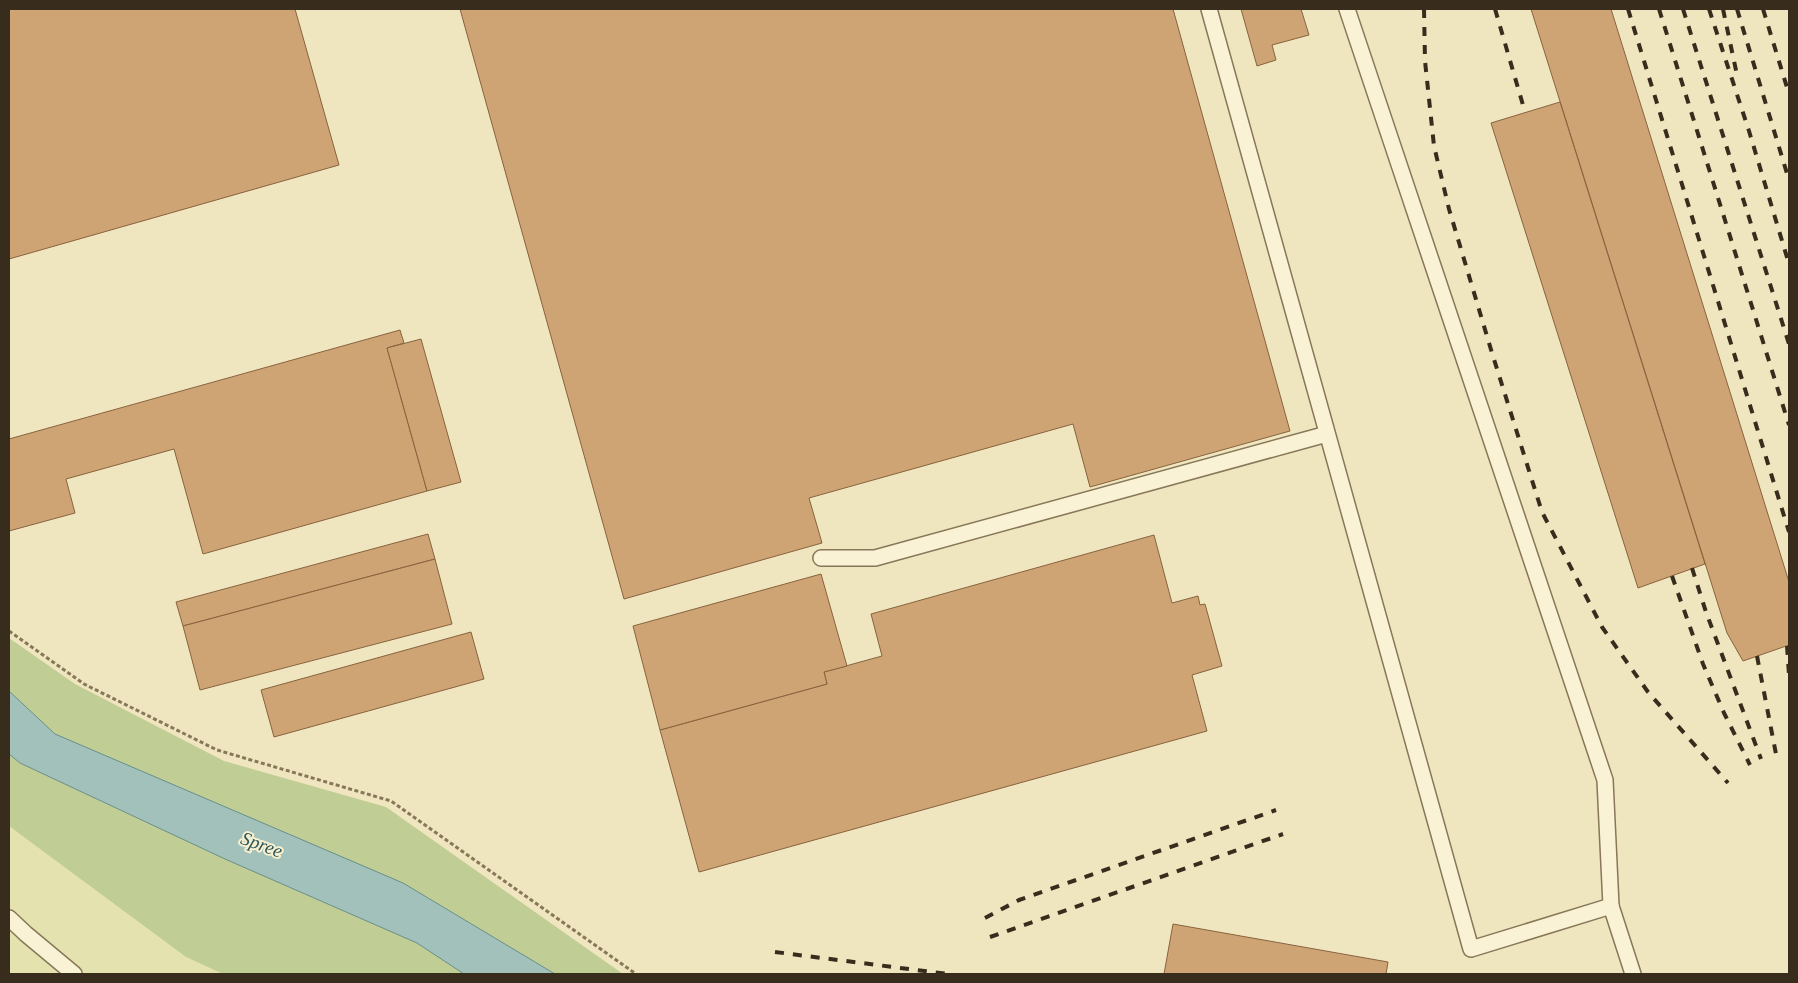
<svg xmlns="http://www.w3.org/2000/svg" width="1798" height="983" font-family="Georgia,serif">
	<rect width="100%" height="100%" fill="#efe6c0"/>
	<!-- farmland -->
	<path fill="#e4e2ae" d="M 9,826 L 186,957 L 223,974 L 9,974 Z"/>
	<!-- green -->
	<path fill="#c0cd94" d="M 9,638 L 75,684 L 224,761 L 386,807 L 623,974 L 223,974 L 186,957 L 9,826 Z"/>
	<!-- water -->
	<path fill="#a3c1bb" stroke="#6a8f8a" d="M 9,691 L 55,734 L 403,883 L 555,974 L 464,974 L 417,943 L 225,859 L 20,763 L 9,754 Z"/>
	<!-- building -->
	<g fill="#cea475" stroke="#88633d">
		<path d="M 9,9 L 295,9 L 339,165 L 9,259 Z"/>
		<path d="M 460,9 L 1173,9 L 1290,431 L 1090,487 L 1073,424 L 809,498 L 822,543 L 624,599 Z"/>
		<path d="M 1241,9 L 1301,9 L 1309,35 L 1272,45 L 1276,60 L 1257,66 Z"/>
		<path d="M 1531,9 L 1611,9 L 1789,582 L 1789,645 L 1743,661 L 1727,633 Z"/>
		<path d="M 1560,102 L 1705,564 L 1638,588 L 1491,123 Z"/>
		<path d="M 400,330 L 404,343 L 387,348 L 427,491 L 203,554 L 174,449 L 66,479 L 75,513 L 9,531 L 9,439 Z"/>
		<path d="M 421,339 L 461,482 L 427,491 L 387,348 Z"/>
		<path d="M 428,534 L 435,559 L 183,626 L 176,602 Z"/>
		<path d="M 1154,535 L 1172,603 L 1198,596 L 1200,605 L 1205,604 L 1222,666 L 1192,675 L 1207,731 L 699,872 L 660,730 L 827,684 L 824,672 L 882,656 L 871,614 Z"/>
		<path d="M 435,559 L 452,624 L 200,690 L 183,626 Z"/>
		<path d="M 821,574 L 847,666 L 824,672 L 827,684 L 660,730 L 633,626 Z"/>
		<path d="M 471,632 L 484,679 L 274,737 L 261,690 Z"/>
		<path d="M 1173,924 L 1388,962 L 1386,974 L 1164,974 Z"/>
	</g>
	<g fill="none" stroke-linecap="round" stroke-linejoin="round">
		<defs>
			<g id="lane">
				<path d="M 1209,9 L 1471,949 L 1611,906 L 1633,974"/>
				<path d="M 1347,9 L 1605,780 L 1611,906"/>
				<path d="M 821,558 L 875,558 L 1327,434"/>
				<path d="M 9,918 L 26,934 L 74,974"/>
			</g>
		</defs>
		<!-- lane casing -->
		<use href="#lane" stroke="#887758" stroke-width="18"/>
		<!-- path -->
		<path stroke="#887758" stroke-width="3" stroke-dasharray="4 2.5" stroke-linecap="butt" d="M 9,631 L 84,684 L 217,750 L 391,801 L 636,974"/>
		<!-- lane -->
		<use href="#lane" stroke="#f9f2d4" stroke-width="15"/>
		<!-- rail -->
		<g stroke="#382d1d" stroke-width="4" stroke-dasharray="9 9" stroke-linecap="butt">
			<path d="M 1424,9 L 1425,61 L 1434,146 L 1449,209 L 1492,353 L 1542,512 L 1602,627 L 1648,692 L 1728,783"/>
			<path d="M 1495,9 L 1525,112"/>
			<path d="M 1628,9 L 1789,532"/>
			<path d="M 1659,9 L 1789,425"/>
			<path d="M 1683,9 L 1789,344"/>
			<path d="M 1709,9 L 1749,131 L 1789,264"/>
			<path d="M 1723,9 L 1737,75"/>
			<path d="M 1737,9 L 1789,180"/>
			<path d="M 1763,9 L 1789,94"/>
			<path d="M 1692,568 L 1706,612 L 1761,759"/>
			<path d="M 1672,576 L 1703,664 L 1724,713 L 1750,765"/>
			<path d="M 1787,646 L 1789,675"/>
			<path d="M 1757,656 L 1776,754"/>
			<path d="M 985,918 L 1019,900 L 1276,810"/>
			<path d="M 990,937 L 1283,834"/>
			<path d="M 775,952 L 948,974"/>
		</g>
	</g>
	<g text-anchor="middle" stroke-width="4" stroke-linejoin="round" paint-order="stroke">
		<!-- water labels -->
		<g font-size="19" font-style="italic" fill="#2b5658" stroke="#f6efd0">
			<text transform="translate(262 844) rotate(20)" y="7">Spree</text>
		</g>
	</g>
	<!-- border -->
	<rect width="1798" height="983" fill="none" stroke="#382d1d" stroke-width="20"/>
</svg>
